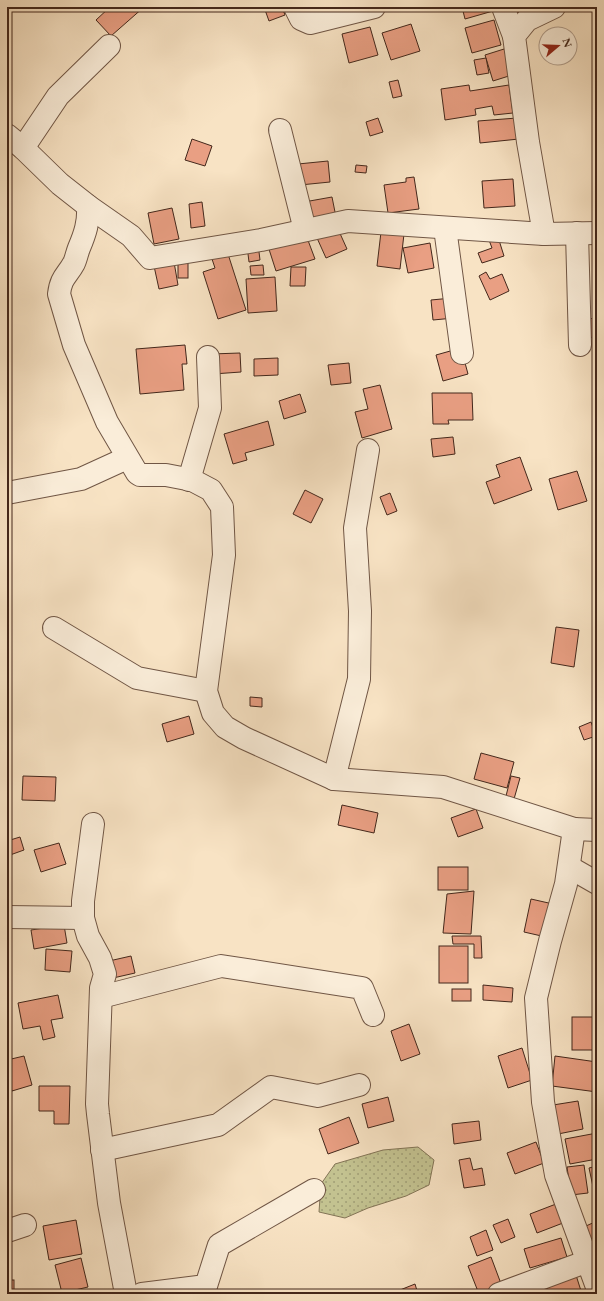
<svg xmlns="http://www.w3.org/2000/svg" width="604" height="1301" font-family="'EB Garamond',serif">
	<defs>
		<pattern id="grass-dots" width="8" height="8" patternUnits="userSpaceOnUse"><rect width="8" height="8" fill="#c3c290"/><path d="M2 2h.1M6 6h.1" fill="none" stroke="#a09e75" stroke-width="1.8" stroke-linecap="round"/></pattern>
	</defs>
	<rect width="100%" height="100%" fill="#f8e3c4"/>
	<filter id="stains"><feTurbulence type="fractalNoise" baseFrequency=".005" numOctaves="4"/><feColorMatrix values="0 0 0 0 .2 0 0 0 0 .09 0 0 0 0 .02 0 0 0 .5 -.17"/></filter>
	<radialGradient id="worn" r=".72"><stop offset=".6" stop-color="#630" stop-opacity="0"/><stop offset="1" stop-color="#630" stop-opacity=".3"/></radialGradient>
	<!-- grass -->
	<path fill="url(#grass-dots)" stroke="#837456" d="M 418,1147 L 434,1160 L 429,1185 L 406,1196 L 368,1208 L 345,1218 L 319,1212 L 321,1184 L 335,1164 L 383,1150 Z"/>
	<!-- building -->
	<g fill="#e99f83" stroke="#43271b">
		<path d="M 110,7 L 144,7 L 111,36 L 96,20 Z"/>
		<path d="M 264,7 L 282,7 L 285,15 L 269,21 Z"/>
		<path d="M 304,7 L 326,7 L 306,14 Z"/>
		<path d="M 462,7 L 492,7 L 493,11 L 465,19 Z"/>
		<path d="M 494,20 L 501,45 L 472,53 L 465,28 Z"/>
		<path d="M 411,24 L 420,51 L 391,60 L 382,33 Z"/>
		<path d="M 370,27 L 378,55 L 349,63 L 342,34 Z"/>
		<path d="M 504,49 L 512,75 L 493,81 L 485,55 Z"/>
		<path d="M 486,58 L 489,73 L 477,75 L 474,60 Z"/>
		<path d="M 398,80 L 402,96 L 393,98 L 389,82 Z"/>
		<path d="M 469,85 L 470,91 L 509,85 L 513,113 L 494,115 L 492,106 L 475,109 L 476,115 L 445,120 L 441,89 Z"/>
		<path d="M 378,118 L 383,132 L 370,136 L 366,122 Z"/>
		<path d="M 517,118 L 519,139 L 480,143 L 478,121 Z"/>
		<path d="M 192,139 L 212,146 L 205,166 L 185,160 Z"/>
		<path d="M 328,161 L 330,182 L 300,185 L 298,164 Z"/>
		<path d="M 356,165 L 367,166 L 366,173 L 355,172 Z"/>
		<path d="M 414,177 L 419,209 L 388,213 L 384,185 L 406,182 L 406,178 Z"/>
		<path d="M 513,179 L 515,206 L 484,208 L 482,181 Z"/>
		<path d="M 332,197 L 336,217 L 307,222 L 304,202 Z"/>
		<path d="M 202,202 L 205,226 L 191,228 L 189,204 Z"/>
		<path d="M 172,208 L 179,239 L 154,244 L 148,213 Z"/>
		<path d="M 338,229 L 347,249 L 326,258 L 317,238 Z"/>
		<path d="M 381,232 L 404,234 L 400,269 L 377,266 Z"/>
		<path d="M 306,235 L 315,259 L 276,271 L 267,243 Z"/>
		<path d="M 498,237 L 504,256 L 482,263 L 478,253 L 492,248 L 489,240 Z"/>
		<path d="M 430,243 L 434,268 L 408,273 L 403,248 Z"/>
		<path d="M 258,244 L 260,260 L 249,262 L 247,246 Z"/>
		<path d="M 228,254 L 246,310 L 218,319 L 203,272 L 215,268 L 212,259 Z"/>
		<path d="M 174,262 L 178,285 L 159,289 L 154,266 Z"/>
		<rect x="178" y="263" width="10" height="15"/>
		<path d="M 263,265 L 264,275 L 251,275 L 250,266 Z"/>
		<path d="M 291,267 L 306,267 L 305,286 L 290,286 Z"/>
		<path d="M 486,272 L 490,279 L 502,274 L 509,291 L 490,300 L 479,276 Z"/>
		<path d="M 275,277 L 277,311 L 248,313 L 246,279 Z"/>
		<path d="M 452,298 L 454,318 L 433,320 L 431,300 Z"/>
		<path d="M 597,318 L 597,335 L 590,338 L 587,319 Z"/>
		<path d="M 185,345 L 187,364 L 182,364 L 184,390 L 140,394 L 136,349 Z"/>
		<path d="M 461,348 L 468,374 L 443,381 L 436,355 Z"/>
		<path d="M 240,353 L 241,372 L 213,374 L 211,354 Z"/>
		<path d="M 278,358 L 278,375 L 254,376 L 254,359 Z"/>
		<path d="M 349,363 L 351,383 L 331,385 L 328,365 Z"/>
		<path d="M 380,385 L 392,429 L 362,438 L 355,412 L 368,409 L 363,389 Z"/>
		<path d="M 432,393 L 472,393 L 473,420 L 448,420 L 449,424 L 433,424 Z"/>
		<path d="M 300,394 L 306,412 L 284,419 L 279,401 Z"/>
		<path d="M 268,421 L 274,445 L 245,453 L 247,460 L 233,464 L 224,434 Z"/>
		<path d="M 453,437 L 455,454 L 433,457 L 431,439 Z"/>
		<path d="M 520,457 L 532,490 L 494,504 L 486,482 L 500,477 L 496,465 Z"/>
		<path d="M 577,471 L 587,501 L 558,510 L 549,479 Z"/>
		<path d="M 305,490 L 323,499 L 311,523 L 293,514 Z"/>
		<path d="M 390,493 L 397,511 L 387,515 L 380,497 Z"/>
		<path d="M 556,627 L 579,630 L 574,667 L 551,663 Z"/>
		<path d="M 250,697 L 262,698 L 262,707 L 250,706 Z"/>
		<path d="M 189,716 L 194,734 L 167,742 L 162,724 Z"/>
		<path d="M 591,722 L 596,736 L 584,740 L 579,727 Z"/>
		<path d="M 481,753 L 514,762 L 507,788 L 474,779 Z"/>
		<path d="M 23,776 L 56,777 L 55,801 L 22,800 Z"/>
		<path d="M 511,776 L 520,778 L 514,799 L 506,796 Z"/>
		<path d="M 342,805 L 378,813 L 374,833 L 338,825 Z"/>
		<path d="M 476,809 L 483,828 L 458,837 L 451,818 Z"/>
		<path d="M 20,837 L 24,850 L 10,855 L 7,847 L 7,841 Z"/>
		<path d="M 59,843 L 66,864 L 41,872 L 34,850 Z"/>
		<rect x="438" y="867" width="30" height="23"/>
		<path d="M 474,891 L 471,934 L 443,933 L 447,894 Z"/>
		<path d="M 531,899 L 553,904 L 546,937 L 524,932 Z"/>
		<path d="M 64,925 L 67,943 L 34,949 L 31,930 Z"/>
		<path d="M 452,936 L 481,936 L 482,958 L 474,958 L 474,944 L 453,944 Z"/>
		<rect x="439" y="946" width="29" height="37"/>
		<path d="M 46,949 L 72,951 L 70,972 L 45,970 Z"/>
		<path d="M 131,956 L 135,973 L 113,978 L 109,961 Z"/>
		<path d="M 483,985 L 513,988 L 512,1002 L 483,1000 Z"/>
		<rect x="452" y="989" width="19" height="12"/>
		<path d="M 58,995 L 63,1018 L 51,1020 L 55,1037 L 43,1040 L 40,1026 L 23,1029 L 18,1003 Z"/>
		<rect x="572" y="1017" width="25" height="33"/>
		<path d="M 409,1024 L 420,1054 L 401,1061 L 391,1031 Z"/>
		<path d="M 522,1048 L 532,1080 L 508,1088 L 498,1056 Z"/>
		<path d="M 24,1056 L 32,1085 L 12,1091 L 7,1075 L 7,1060 Z"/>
		<path d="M 555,1056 L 597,1062 L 597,1092 L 552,1086 Z"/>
		<path d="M 39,1086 L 70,1086 L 69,1124 L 54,1124 L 54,1111 L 39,1111 Z"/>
		<path d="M 388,1097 L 394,1121 L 368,1128 L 362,1104 Z"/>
		<path d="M 578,1101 L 583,1129 L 558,1134 L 553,1105 Z"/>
		<path d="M 349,1117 L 359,1143 L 328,1154 L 319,1129 Z"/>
		<path d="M 479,1121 L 481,1140 L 454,1144 L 452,1124 Z"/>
		<path d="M 597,1133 L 597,1159 L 570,1164 L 565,1139 Z"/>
		<path d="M 536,1142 L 544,1163 L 515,1174 L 507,1153 Z"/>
		<path d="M 470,1158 L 473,1170 L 482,1168 L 485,1185 L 464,1188 L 459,1160 Z"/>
		<path d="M 584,1165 L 588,1193 L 571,1195 L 567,1167 Z"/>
		<path d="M 597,1166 L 597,1196 L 595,1196 L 589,1168 Z"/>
		<path d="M 556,1204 L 563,1223 L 537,1233 L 530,1214 Z"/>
		<path d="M 508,1219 L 515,1237 L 501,1243 L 493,1225 Z"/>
		<path d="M 76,1220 L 82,1254 L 49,1260 L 43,1226 Z"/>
		<path d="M 597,1221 L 597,1253 L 596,1253 L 586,1226 Z"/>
		<path d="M 486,1230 L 493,1250 L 477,1256 L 470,1237 Z"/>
		<path d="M 561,1238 L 567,1257 L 530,1268 L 524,1249 Z"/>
		<path d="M 491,1257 L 503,1289 L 490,1294 L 479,1294 L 468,1266 Z"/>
		<path d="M 81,1258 L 88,1287 L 62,1293 L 55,1265 Z"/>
		<path d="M 575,1272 L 582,1294 L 549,1294 L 545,1282 Z"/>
		<rect x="7" y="1280" width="7" height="14"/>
		<path d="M 415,1284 L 418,1294 L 390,1294 Z"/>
	</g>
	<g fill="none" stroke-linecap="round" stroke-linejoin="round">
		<defs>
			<g id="minor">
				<path d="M 295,7 L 301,19 L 310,23 L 374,7"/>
				<path d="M 503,7 L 514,36"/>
				<path d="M 280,130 L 305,230"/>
				<path d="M 7,135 L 23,148 L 60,184 L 88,206 L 131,236 L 150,258 L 261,240 L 348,221 L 544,234 L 528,142 L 514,36 L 527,20 L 554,7"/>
				<path d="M 23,148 L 58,96 L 109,46"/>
				<path d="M 88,206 C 89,222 85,234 79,248 C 77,253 76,259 74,263 C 67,276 61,277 59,294 L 74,345 L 107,422 L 137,473 L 140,475 L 166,475 L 192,480 L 211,490 L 222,507 L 224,555 L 206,691 L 213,713 L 225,727 L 244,738 L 334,779 L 443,787 L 574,829 L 566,884 L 550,941 L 536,998 L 543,1102 L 556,1175 L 597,1287"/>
				<path d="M 445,228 L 462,353"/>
				<path d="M 577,233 L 580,345"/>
				<path d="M 544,234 L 597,233"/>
				<path d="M 189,480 L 210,408 L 208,357"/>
				<path d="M 7,493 L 81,479 L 127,458"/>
				<path d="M 54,628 L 137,678 L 206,691"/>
				<path d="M 334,779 L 359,679 L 360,611 L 355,528 L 368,450"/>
				<path d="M 93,824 L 83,901 L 83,918 L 88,936 L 100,958 L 105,974 L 101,988 L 97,1104 L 98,1114 L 109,1203 L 126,1294"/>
				<path d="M 574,829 L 597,830"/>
				<path d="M 569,867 L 597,883"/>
				<path d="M 7,917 L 83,918"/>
				<path d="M 101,997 L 221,966 L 362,988 L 373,1015"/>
				<path d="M 102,1150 L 218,1125 L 271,1087 L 318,1096 L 359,1085"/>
				<path d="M 7,1231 L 25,1225"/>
				<path d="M 142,1294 L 206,1286 L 219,1245 L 314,1190"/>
				<path d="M 499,1294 L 588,1261"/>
			</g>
		</defs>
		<!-- minor casing -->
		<use href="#minor" stroke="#705645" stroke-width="24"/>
		<!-- minor -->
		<use href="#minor" stroke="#faedd9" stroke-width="22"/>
	</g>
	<!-- margin -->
	<rect width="604" height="1301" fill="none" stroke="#f8e3c4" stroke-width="24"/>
	<rect x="8" y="8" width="588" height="1285" fill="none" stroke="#43271b" stroke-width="2"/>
	<rect x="12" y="12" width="580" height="1277" fill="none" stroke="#43271b"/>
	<!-- north arrow -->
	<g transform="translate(558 46) rotate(71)"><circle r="19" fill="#faedd9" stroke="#b19e8d"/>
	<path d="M0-3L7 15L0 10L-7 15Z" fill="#8f2418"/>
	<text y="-6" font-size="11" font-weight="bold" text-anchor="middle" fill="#43271b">N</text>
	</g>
	<rect width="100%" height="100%" filter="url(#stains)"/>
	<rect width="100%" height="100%" fill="url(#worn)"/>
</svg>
